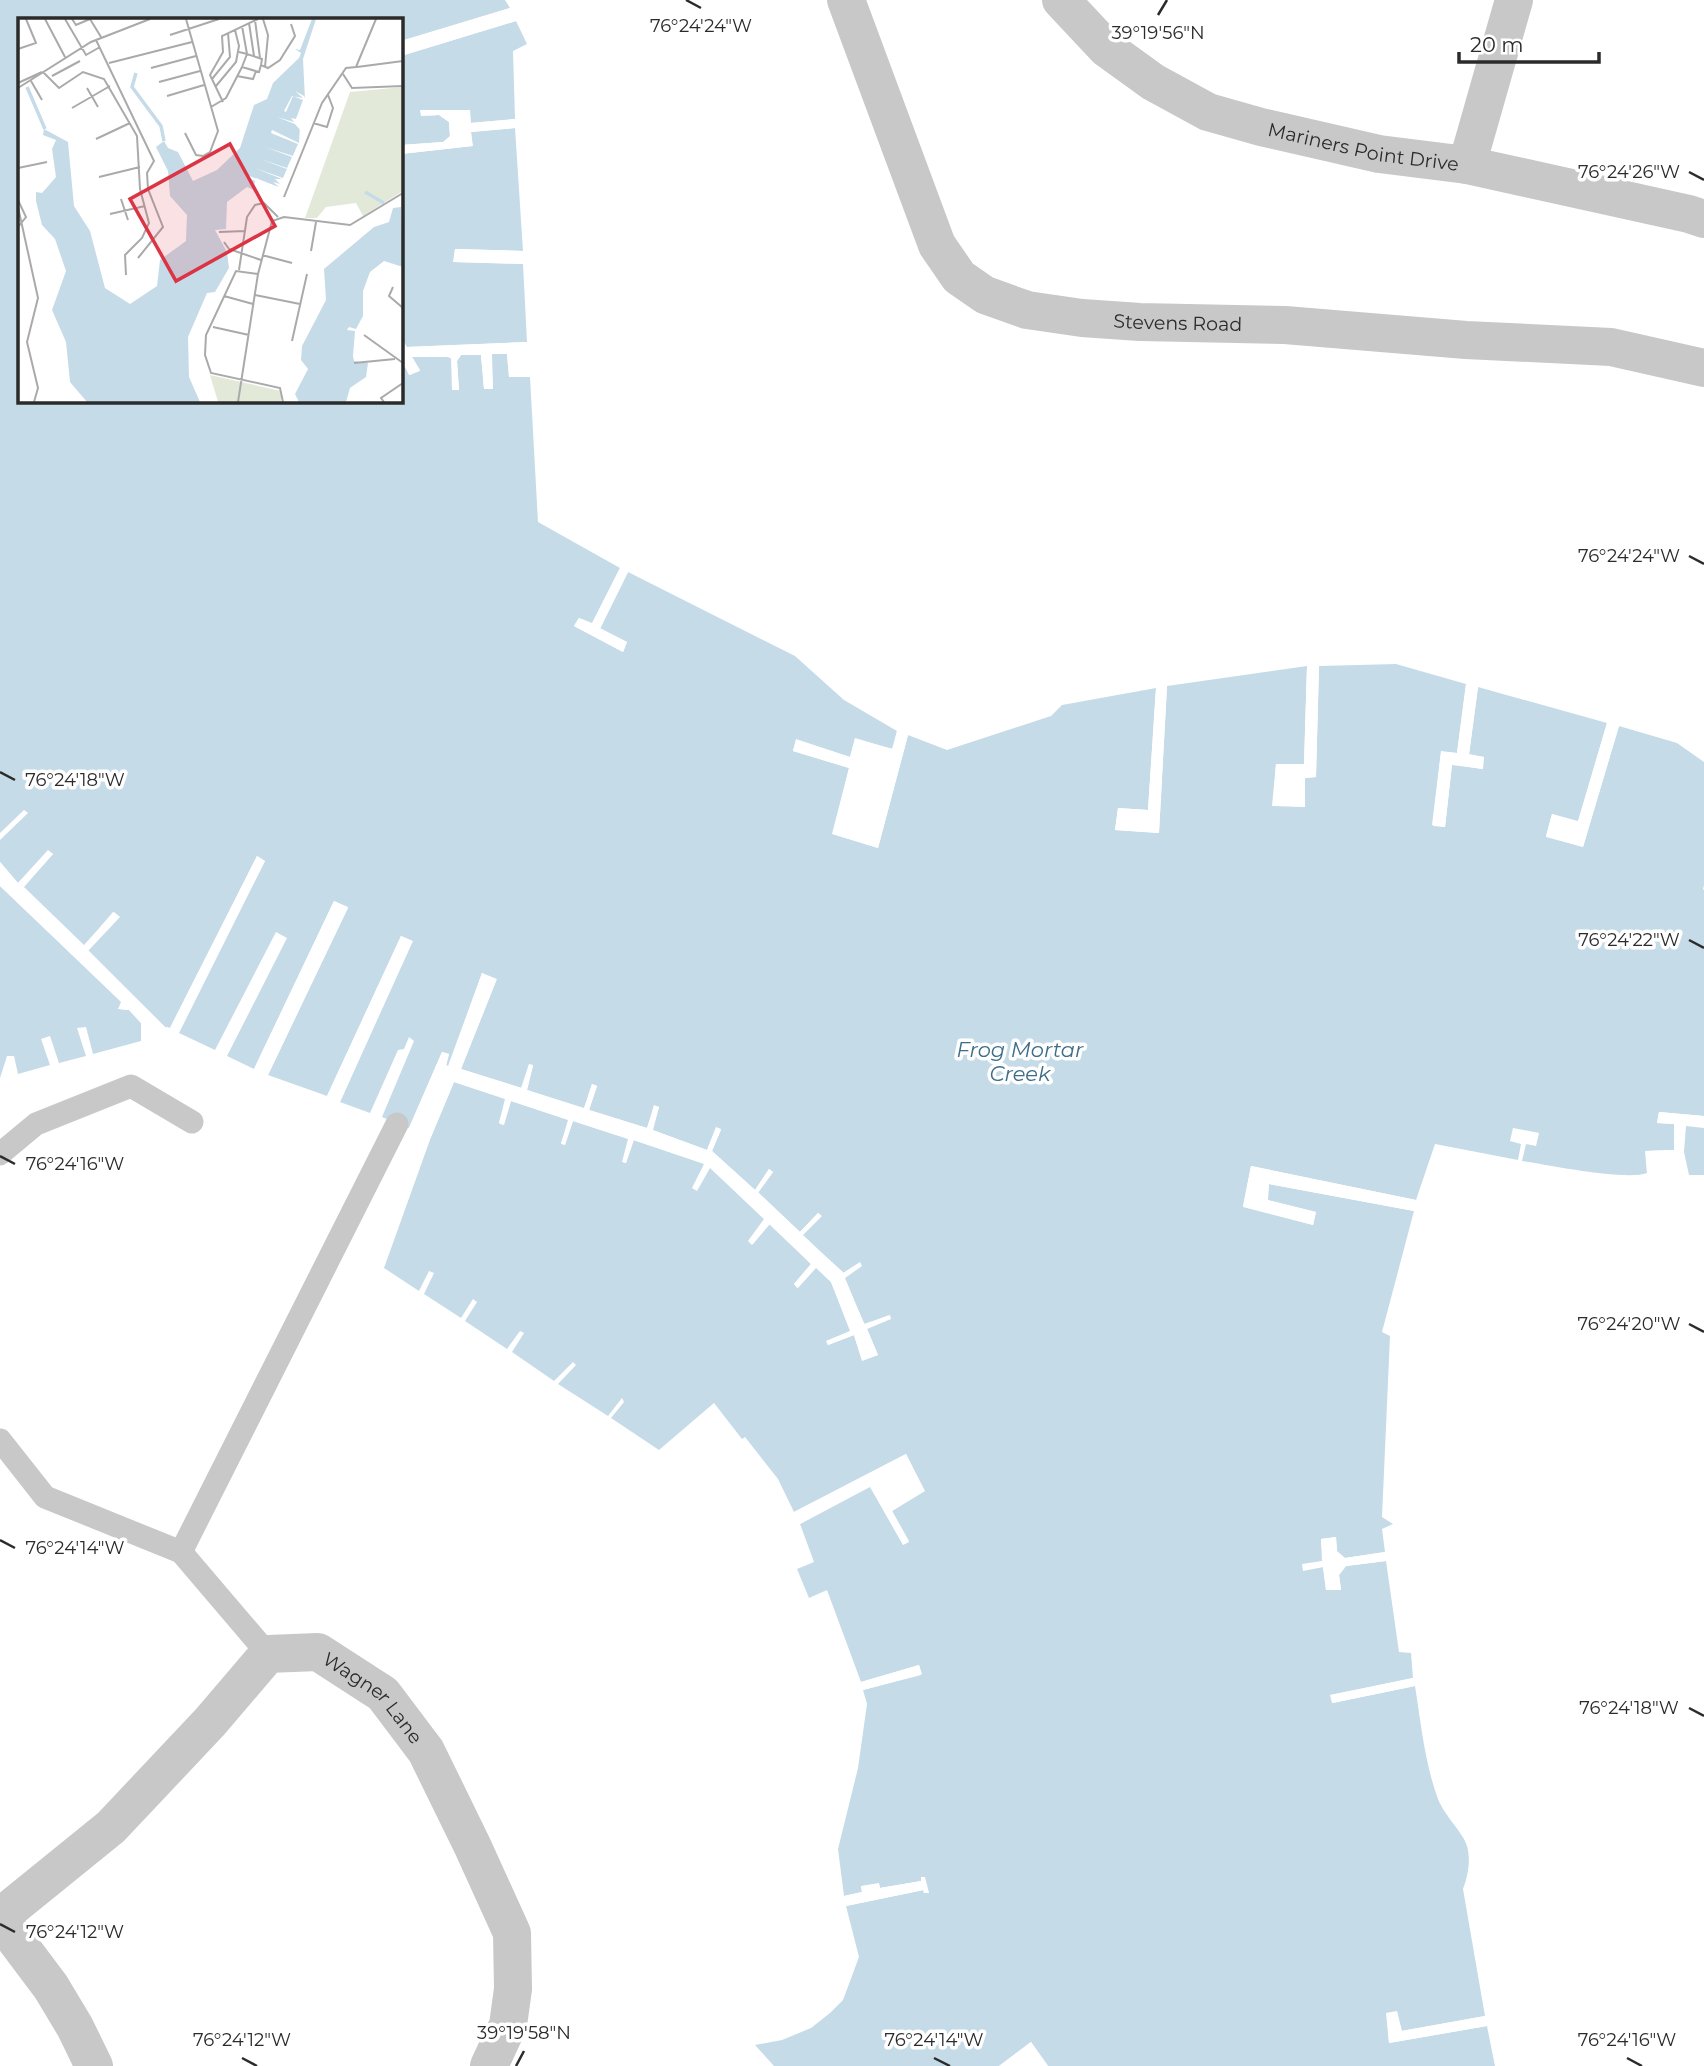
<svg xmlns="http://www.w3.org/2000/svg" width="1704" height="2066" font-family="Montserrat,sans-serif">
	<rect width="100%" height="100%" fill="#fff"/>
	<!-- water -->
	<g fill="#c6dbe8">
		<path d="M 0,0 L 505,0 L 510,8 L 401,41 L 401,19 L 19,19 L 19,401 L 401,401 L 401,359 L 410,375 L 420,370 L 412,357 L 448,357 L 452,359 L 452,389 L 459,390 L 457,361 L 461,355 L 481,355 L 484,389 L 493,389 L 491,354 L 507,354 L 509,377 L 530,377 L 538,522 L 620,568 L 592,624 L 579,618 L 574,626 L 623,652 L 627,642 L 600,629 L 628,572 L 795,656 L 844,700 L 897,731 L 893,749 L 855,739 L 850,757 L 796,740 L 793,751 L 849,768 L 833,834 L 878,848 L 908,735 L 947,750 L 1051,716 L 1062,705 L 1156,688 L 1148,810 L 1118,808 L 1115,830 L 1159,833 L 1167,686 L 1307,666 L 1304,764 L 1276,764 L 1273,805 L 1305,807 L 1305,778 L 1316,777 L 1319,666 L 1396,664 L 1466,684 L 1457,753 L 1441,752 L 1433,826 L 1445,827 L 1452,764 L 1482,769 L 1484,757 L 1469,755 L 1478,687 L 1607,723 L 1578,822 L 1552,814 L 1546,837 L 1583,847 L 1619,726 L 1677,743 L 1704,762 L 1704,885 L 1703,889 L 1704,890 L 1704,1116 L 1659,1112 L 1657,1123 L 1675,1124 L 1674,1150 L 1646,1151 L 1647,1173 C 1627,1181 1547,1165 1522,1161 L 1526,1144 L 1536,1146 L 1539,1133 L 1513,1128 L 1510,1141 L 1521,1144 L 1518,1160 L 1435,1144 L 1416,1200 L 1251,1166 L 1243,1206 L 1313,1225 L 1316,1212 L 1267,1200 L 1269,1184 L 1414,1211 L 1382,1332 L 1390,1336 L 1382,1517 L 1393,1524 L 1382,1529 L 1385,1552 L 1345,1558 L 1337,1552 L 1336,1537 L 1321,1539 L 1323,1561 L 1303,1565 L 1303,1570 L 1323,1567 L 1326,1590 L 1341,1589 L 1339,1575 L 1346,1566 L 1386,1561 L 1399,1652 L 1411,1653 L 1413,1678 L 1331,1695 L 1333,1703 L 1415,1686 C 1421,1724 1425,1764 1438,1799 C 1444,1815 1464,1834 1467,1846 C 1471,1860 1468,1876 1463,1889 L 1485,2016 L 1401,2031 L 1397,2012 L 1387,2013 L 1389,2043 L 1487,2026 L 1495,2066 L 1048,2066 L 1031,2042 L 999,2066 L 774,2066 L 755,2045 L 782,2040 L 811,2028 L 830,2013 L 843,2000 L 859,1957 L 846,1906 L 924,1890 L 929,1893 L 921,1877 L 921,1881 L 880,1888 L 879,1884 L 861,1887 L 862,1892 L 844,1896 L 838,1849 L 858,1768 L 867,1704 L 863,1690 L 921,1675 L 919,1665 L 861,1682 L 827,1590 L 809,1598 L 797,1569 L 814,1562 L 800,1524 L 870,1486 L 903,1544 L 909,1541 L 892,1511 L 924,1491 L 906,1454 L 794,1512 L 778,1479 L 745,1437 L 742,1439 L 714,1403 L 659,1450 L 611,1418 L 624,1402 L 622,1398 L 608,1416 L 558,1384 L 576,1365 L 573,1362 L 554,1381 L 512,1352 L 524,1333 L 520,1331 L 507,1349 L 465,1321 L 477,1302 L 473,1299 L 461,1318 L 424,1294 L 434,1273 L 429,1271 L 419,1291 L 384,1268 L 431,1137 L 454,1082 L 506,1099 L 499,1123 L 503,1125 L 511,1101 L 569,1120 L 561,1143 L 565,1144 L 573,1121 L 629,1139 L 623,1162 L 626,1163 L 633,1140 L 705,1164 L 693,1188 L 697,1190 L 710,1167 L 765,1220 L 749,1241 L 753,1244 L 769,1224 L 811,1264 L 794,1284 L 797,1288 L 816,1267 L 831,1282 L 851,1331 L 827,1341 L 828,1345 L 854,1335 L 862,1360 L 878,1355 L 867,1329 L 889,1315 L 865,1325 L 844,1278 L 861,1266 L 860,1263 L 844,1273 L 802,1235 L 821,1216 L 818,1213 L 800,1232 L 758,1192 L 773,1172 L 769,1169 L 755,1190 L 712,1151 L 721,1130 L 716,1128 L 707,1150 L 652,1130 L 659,1107 L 655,1106 L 647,1128 L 589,1110 L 597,1086 L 592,1084 L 584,1109 L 527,1090 L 533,1066 L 529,1065 L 522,1088 L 461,1069 L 496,980 L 482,973 L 448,1066 L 446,1066 L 449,1054 L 442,1052 L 409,1128 L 382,1117 L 414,1041 L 409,1037 L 404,1049 L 398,1050 L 370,1113 L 340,1102 L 412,941 L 401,936 L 327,1096 L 268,1075 L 348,908 L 334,901 L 254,1069 L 227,1056 L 287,938 L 276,932 L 215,1050 L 179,1033 L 265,861 L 257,856 L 170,1028 L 165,1027 L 88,950 L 119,917 L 113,912 L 84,946 L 23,887 L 53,854 L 48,851 L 18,883 L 0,862 L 0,840 L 28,813 L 24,810 L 0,833 Z"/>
		<path d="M 516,21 L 527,44 L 513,51 L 515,119 L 470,123 L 470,111 L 421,116 L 439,115 L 449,122 L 450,137 L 443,142 L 401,145 L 401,56 Z"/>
		<path d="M 515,128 L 523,251 L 455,249 L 454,262 L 523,264 L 527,342 L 406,347 L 401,337 L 401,154 L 472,146 L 471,132 Z"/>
		<path d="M 0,886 L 122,1002 L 119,1009 L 129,1010 L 141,1023 L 141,1041 L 93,1054 L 86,1027 L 77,1028 L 86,1056 L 59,1063 L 50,1036 L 41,1039 L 50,1065 L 18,1074 L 14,1056 L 7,1056 L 0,1078 Z"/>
		<path d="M 1686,1126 L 1704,1128 L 1704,1175 L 1689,1175 L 1684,1152 Z"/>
	</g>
	<!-- pier -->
	<g fill="#fff">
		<path d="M 510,8 L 511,12 L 401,45 L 401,41 Z"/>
		<path d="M 514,18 L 516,21 L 401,56 L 401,52 Z"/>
		<path d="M 420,110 L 470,110 L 471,123 L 515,119 L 515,122 L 470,126 L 467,123 L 467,114 L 443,114 L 453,120 L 452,139 L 444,145 L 401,148 L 401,145 L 443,142 L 450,136 L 449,122 L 439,115 L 421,116 Z"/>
		<path d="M 515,125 L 515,128 L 471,132 L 473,146 L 401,154 L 401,150 L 469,143 L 468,132 L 470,129 Z"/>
		<path d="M 455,249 L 523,251 L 523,254 L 458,252 L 457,259 L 523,261 L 523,264 L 453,262 Z"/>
		<path d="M 401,337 L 407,347 L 527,342 L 527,346 L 406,351 L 401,344 Z"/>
		<path d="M 491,351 L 509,351 L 512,374 L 529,373 L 530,377 L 509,377 L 507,354 L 492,354 L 493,389 L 484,389 L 481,355 L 461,355 L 457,361 L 459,390 L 452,390 L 451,358 L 448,357 L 412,357 L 420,371 L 409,375 L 401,359 L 401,356 L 411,371 L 415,369 L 408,358 L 411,354 L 449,353 L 455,358 L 460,352 L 482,352 L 485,354 L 487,386 L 489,386 L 488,354 Z"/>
		<path d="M 620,568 L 623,569 L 595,626 L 591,627 L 580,622 L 579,625 L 621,647 L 623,644 L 598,632 L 597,629 L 625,570 L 628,572 L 600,628 L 627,642 L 623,652 L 574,626 L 579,618 L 592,623 Z"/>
		<path d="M 1307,666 L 1311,666 L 1307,765 L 1304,768 L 1279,768 L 1276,802 L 1301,803 L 1302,777 L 1312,774 L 1315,666 L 1319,666 L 1316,777 L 1305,778 L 1305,807 L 1272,806 L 1276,764 L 1304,764 Z"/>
		<path d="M 1466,684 L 1469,685 L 1460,754 L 1457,757 L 1444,755 L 1436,822 L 1442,823 L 1449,762 L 1452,761 L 1479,765 L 1480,760 L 1468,758 L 1466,755 L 1475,686 L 1478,687 L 1469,754 L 1484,757 L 1483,769 L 1452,765 L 1445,827 L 1432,825 L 1441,751 L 1457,753 Z"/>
		<path d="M 1167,686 L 1159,833 L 1115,830 L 1118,808 L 1148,810 L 1156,688 L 1160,687 L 1152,811 L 1148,814 L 1121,812 L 1119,827 L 1156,829 L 1164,687 Z"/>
		<path d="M 1607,723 L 1611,724 L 1581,823 L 1577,825 L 1554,819 L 1550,834 L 1581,843 L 1616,726 L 1619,726 L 1583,847 L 1546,836 L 1552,814 L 1578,821 Z"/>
		<path d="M 897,731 L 901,733 L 894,753 L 858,743 L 853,758 L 851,760 L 798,744 L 797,749 L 852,766 L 837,832 L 876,843 L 904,734 L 908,735 L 878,848 L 832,834 L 849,768 L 793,751 L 796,739 L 850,757 L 855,738 L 892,749 Z"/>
		<path d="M 48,850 L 53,854 L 24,887 L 84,945 L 114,912 L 120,917 L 88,951 L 165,1027 L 170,1028 L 257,856 L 265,861 L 177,1032 L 260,862 L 258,861 L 173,1030 L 170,1032 L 162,1029 L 86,953 L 85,949 L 21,889 L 21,885 L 15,886 L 0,867 L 0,862 L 18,883 Z"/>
		<path d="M 0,882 L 124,1000 L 124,1006 L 131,1007 L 144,1020 L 145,1040 L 141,1041 L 141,1023 L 129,1010 L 118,1009 L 121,1002 L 0,886 Z"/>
		<path d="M 334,901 L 348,907 L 268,1075 L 265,1073 L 344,909 L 336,906 L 258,1071 L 254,1069 Z"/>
		<path d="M 401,936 L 413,941 L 340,1102 L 336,1100 L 408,943 L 402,940 L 330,1098 L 327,1096 Z"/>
		<path d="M 482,973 L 497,979 L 461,1069 L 521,1088 L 529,1064 L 533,1065 L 527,1090 L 584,1108 L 592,1084 L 597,1086 L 589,1110 L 647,1128 L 654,1105 L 659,1107 L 653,1130 L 707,1150 L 716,1127 L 721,1129 L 712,1151 L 755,1190 L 769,1169 L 773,1172 L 758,1193 L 800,1232 L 818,1213 L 822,1216 L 803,1235 L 843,1273 L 860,1262 L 862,1266 L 845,1278 L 864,1324 L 890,1315 L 891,1319 L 867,1329 L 878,1355 L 862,1361 L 854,1335 L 828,1345 L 826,1341 L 850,1331 L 831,1282 L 816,1268 L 798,1288 L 794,1284 L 811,1264 L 770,1224 L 752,1245 L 748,1241 L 764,1219 L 710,1168 L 697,1191 L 692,1188 L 704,1164 L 634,1140 L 626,1163 L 622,1162 L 628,1139 L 573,1121 L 565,1145 L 561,1144 L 568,1120 L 511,1101 L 504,1125 L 499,1123 L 505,1099 L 454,1082 L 431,1137 L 427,1135 L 451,1081 L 454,1078 L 507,1096 L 509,1098 L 706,1161 L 708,1164 L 712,1165 L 767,1217 L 768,1221 L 772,1221 L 815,1264 L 818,1265 L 834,1280 L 854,1331 L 857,1333 L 865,1356 L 873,1353 L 842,1276 L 709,1153 L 706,1153 L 649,1131 L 458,1072 L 458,1068 L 492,981 L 484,977 L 452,1067 L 449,1069 L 443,1068 L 444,1056 L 413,1130 L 409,1128 L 442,1052 L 449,1054 L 446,1065 L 449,1066 Z"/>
		<path d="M 1659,1112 L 1704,1116 L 1704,1120 L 1662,1116 L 1661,1120 L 1675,1121 L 1678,1123 L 1677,1151 L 1674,1153 L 1649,1154 L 1650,1175 L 1643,1178 L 1636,1179 L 1647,1173 L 1645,1151 L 1674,1150 L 1674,1124 L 1657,1123 Z"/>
		<path d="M 1251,1166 L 1416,1200 L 1416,1203 L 1254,1170 L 1247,1204 L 1311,1221 L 1312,1214 L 1265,1203 L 1267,1182 L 1270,1181 L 1414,1208 L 1414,1211 L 1269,1184 L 1268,1200 L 1316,1212 L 1313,1225 L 1243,1207 Z"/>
		<path d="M 906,1454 L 925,1491 L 892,1511 L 909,1542 L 903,1545 L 870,1487 L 800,1524 L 798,1521 L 869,1483 L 873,1484 L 888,1511 L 890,1508 L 920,1490 L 904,1459 L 796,1515 L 794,1512 Z"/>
		<path d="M 1336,1537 L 1337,1551 L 1345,1558 L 1385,1552 L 1385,1555 L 1344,1561 L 1334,1553 L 1333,1541 L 1325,1542 L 1325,1564 L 1329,1586 L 1337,1586 L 1336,1574 L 1344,1563 L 1386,1558 L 1386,1561 L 1346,1566 L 1339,1575 L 1341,1590 L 1326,1590 L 1323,1567 L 1303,1571 L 1302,1564 L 1322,1561 L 1321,1539 Z"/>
		<path d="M 919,1665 L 922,1674 L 863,1690 L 862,1687 L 918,1672 L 917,1669 L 862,1685 L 861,1682 Z"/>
		<path d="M 1413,1678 L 1414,1681 L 1335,1698 L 1414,1683 L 1415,1686 L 1332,1703 L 1330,1695 Z"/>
		<path d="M 921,1877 L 925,1877 L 929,1893 L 924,1893 L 923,1890 L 846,1906 L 846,1902 L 924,1886 L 923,1884 L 880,1892 L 876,1887 L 865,1889 L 863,1895 L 845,1900 L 844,1896 L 862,1892 L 861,1886 L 879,1883 L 880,1888 L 921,1881 Z"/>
		<path d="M 1397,2011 L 1402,2031 L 1485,2016 L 1486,2020 L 1401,2035 L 1398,2032 L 1394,2015 L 1390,2016 L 1392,2039 L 1486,2023 L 1487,2026 L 1389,2043 L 1386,2013 Z"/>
		<path d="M 1031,2042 L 1048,2066 L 1044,2066 L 1030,2047 L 1042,2066 L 1039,2066 L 1027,2050 L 1006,2066 L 999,2066 Z"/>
	</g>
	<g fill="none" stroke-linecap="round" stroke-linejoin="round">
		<!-- lane -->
		<g stroke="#c8c8c8" stroke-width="23">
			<path d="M 0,1154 L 36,1124 L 131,1086 L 192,1122"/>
			<path d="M 0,1440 L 45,1497 L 181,1552 L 268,1654"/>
			<path d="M 181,1552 L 397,1124"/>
		</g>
		<!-- street -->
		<g stroke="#c8c8c8" stroke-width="38">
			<path id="s1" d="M 846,0 L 937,245 L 959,277 L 985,295 L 1027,310 L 1082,318 L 1140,322 L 1285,325 L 1466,340 L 1611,347 L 1704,368"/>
			<path id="s2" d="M 1061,0 L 1106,48 L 1153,82 L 1208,112 L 1261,127 L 1379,154 L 1467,165 L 1689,214 L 1704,219"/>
			<path d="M 1467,165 L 1514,0"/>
			<path id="s3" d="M 0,1917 L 111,1827 L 210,1722 L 268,1654 L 318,1652 L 383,1694 L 426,1751 L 472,1845 L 512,1933 L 513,1989 L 508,2025 L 489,2066"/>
			<path d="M 0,1919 L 51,1987 L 75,2027 L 94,2066"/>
		</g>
	</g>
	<!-- ticks -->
	<path fill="none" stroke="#2b2b2b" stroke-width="2.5" d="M 686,0 L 701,8M 1158,15 L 1167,0M 1689,172 L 1704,180M 1689,556 L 1704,564M 0,772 L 15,780M 1689,940 L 1704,948M 0,1156 L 15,1164M 1689,1324 L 1704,1332M 0,1540 L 15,1548M 1689,1708 L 1704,1716M 0,1924 L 15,1932M 242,2058 L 257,2066M 934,2058 L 950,2066M 1627,2058 L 1642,2066M 516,2066 L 524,2051"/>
	<g text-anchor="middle" stroke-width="7" stroke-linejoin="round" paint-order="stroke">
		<!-- street labels -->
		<g font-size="19" fill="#2b2b2b" stroke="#fff">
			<text dy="7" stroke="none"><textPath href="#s2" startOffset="346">Mariners Point Drive</textPath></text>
			<text dy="7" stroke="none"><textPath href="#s1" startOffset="528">Stevens Road</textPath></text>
			<text dy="7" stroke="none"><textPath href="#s3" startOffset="499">Wagner Lane</textPath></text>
		</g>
		<!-- water labels -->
		<g font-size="21" font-style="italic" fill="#3e6d88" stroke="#fff">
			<text x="1020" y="1057">Frog Mortar<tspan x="1020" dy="24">Creek</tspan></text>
		</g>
	</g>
	<!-- overview -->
	<g transform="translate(18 18)">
		<rect width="385" height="385" fill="#fff"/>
		<path d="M 385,69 L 385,173 L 345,198 L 338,185 L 308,189 L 299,200 L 287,200 L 332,74 ZM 192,357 L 263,373 L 263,384 L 200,384 Z" fill="#e2e9d9"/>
		<path d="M 294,1 L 298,1 L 285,41 L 287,82 L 276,105 L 285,115 L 261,170 L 238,160 L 236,172 L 229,169 L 209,184 L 208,211 L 197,212 L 209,234 L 211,250 L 197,274 L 189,275 L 170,319 L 171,359 L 182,384 L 69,384 L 52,364 L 48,324 L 34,292 L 48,253 L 37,221 L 24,207 L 18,183 L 18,174 L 24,175 L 38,159 L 34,131 L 38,122 L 25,117 L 26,111 L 50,124 L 56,188 L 72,213 L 87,270 L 112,286 L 139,268 L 142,242 L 168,223 L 169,197 L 152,178 L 150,153 L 138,129 L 146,123 L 150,130 L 160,134 L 175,163 L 199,152 L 222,130 L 236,87 L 249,81 L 255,65 L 281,40 L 283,35 L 277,31 L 282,32 ZM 383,189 L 385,249 L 366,243 L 352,254 L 345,273 L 345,298 L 338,311 L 331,309 L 329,312 L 337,313 L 335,338 L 336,343 L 350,345 L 348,359 L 332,370 L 328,384 L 281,384 L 277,376 L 290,351 L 283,342 L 284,328 L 308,282 L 306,251 L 356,209 L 371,204 L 375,190 Z" fill="#c6dbe8"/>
		<path d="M 277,73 L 286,78 L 288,82 L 277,104 L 284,108 L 286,114 L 262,171 L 239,161 L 236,168 L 237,163 L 228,159 L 229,157 L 261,169 L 255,164 L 262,166 L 257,161 L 264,161 L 237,150 L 265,160 L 269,151 L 242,141 L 269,150 L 274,139 L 247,129 L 275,138 L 280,126 L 253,115 L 254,112 L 281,125 L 282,108 L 259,99 L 276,104 L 273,100 L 278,101 L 285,82 L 275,78 L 268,94 L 266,93 L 274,78 L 285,80 Z" fill="#fff"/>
		<path fill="none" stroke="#c6dbe8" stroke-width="3.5" d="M 118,55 L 114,69 L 143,108 L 146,123M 9,69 L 27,111M 347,174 L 366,185"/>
		<path fill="none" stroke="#aaa" stroke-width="2" d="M 27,1 L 47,39M 47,1 L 68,37 L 82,29M 54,1 L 58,7 L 72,1M 72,1 L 83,19M 245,1 L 250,17 L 247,49M 237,2 L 242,40M 231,5 L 236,38M 152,17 L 201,1M 78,22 L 136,143 L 129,155 L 130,171 L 145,209 L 120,240M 0,31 L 18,25 L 8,1M 221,34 L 229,36 L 224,8M 91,45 L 174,24M 224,49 L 229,36 L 244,41 L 243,47M 339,49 L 385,43M 133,50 L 178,38M 25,54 L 41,70 L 65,54 L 86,61 L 119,118 L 122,171 L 131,205 L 124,220 L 107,237 L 108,257M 325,56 L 334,70 L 385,68M 34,58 L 62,43M 219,58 L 235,61 L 238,53M 194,61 L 212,39 L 210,15M 13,63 L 24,82M 141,64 L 182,53M 0,65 L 24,54M 198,68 L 218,44 L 221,28 L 217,12M 0,70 L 73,24 L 132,1M 69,70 L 80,89M 149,78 L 186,67M 205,84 L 192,57 L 205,34 L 204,18 L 240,1M 193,89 L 208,80 L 224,49 L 241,54 L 243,47 L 250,50 L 262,42 L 277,18 L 273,6M 54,90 L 92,68M 295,105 L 309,109 L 315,90 L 310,77M 167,115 L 178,137 L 185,138 L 192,134 L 200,113 L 168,1M 78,121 L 112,105M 0,150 L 29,144M 81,159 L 122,149M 266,179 L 304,85 L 328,50 L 338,49 L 358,1M 103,181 L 110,202M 0,182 L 8,199 L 0,209M 0,189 L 20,280 L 9,324 L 20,370 L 16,384M 92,196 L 127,188M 201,214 L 227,213M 206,224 L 211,231 L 243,242M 293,233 L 298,204M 244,237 L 274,245M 221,252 L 229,199 L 237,187 L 246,185 L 260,199M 240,256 L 218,253 L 188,317 L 187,337 L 193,355 L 262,370 L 265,384M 375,269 L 371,278 L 385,290M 237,277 L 282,286M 206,278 L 235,286M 195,309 L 231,317M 346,317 L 385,345M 274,323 L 289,256M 336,345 L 377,341M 220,384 L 240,256 L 254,203 L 266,199 L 332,207 L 385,175M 366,384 L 363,380 L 385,365"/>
		<path fill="#db3444" fill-opacity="0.15" stroke="#db3444" stroke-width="3.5" d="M 212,126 L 257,208 L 158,263 L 112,181 Z"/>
		<rect width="385" height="385" fill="none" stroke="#2b2b2b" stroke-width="3.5"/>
	</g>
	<g font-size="18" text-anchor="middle" fill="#2b2b2b" stroke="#fff" stroke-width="7" stroke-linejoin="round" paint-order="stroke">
		<text x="701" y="32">76°24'24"W</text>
		<text x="1158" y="39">39°19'56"N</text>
		<text x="1629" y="178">76°24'26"W</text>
		<text x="1629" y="562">76°24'24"W</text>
		<text x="75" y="786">76°24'18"W</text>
		<text x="1629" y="946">76°24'22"W</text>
		<text x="75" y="1170">76°24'16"W</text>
		<text x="1629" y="1330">76°24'20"W</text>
		<text x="75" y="1554">76°24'14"W</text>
		<text x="1629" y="1714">76°24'18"W</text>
		<text x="75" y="1938">76°24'12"W</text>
		<text x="524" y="2039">39°19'58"N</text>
		<text x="242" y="2046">76°24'12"W</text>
		<text x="934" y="2046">76°24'14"W</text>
		<text x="1627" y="2046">76°24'16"W</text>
	</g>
	<!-- scale -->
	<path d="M1459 52v10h140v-10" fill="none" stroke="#2b2b2b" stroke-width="3.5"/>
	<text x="1470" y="52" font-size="21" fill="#2b2b2b" stroke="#ffffff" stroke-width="5" paint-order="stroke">20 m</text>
</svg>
